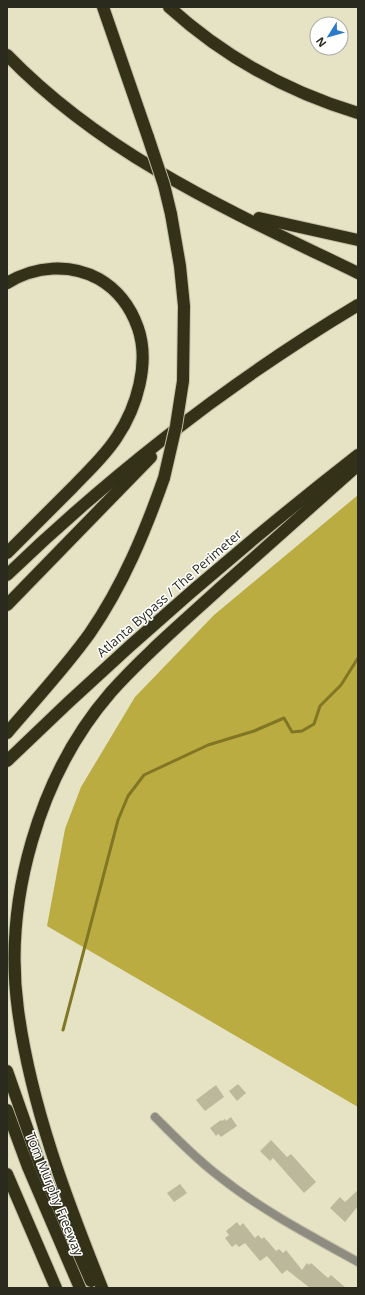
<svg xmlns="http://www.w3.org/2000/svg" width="365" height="1295" font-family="'Open Sans',sans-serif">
	<rect width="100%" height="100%" fill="#e6e3c5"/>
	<!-- forest -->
	<path fill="#baac41" d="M 358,495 L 358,1107 L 47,926 L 65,829 L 81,787 L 135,697 L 214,615 Z"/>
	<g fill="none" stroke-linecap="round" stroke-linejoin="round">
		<!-- stream -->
		<path stroke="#807624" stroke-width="3" d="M 63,1030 L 118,820 L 128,796 L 144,775 L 208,745 L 254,731 L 284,718 L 292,732 L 302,731 L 314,724 L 320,706 L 341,685 L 358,658"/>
	</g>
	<!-- building -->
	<g fill="#bbb89c">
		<path d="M 238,1084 L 246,1093 L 237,1101 L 229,1091 Z"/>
		<path d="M 216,1085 L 224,1097 L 205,1111 L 196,1100 Z"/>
		<path d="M 231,1117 L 237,1126 L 221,1137 L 218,1134 L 216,1136 L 210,1128 L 221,1120 L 222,1121 L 225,1119 L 226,1121 Z"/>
		<path d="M 271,1140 L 287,1157 L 291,1154 L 316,1182 L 304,1193 L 273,1158 L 270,1161 L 260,1151 Z"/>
		<path d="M 180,1184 L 187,1193 L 174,1202 L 167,1193 Z"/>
		<path d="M 358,1190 L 358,1206 L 345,1222 L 330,1208 L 340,1197 L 345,1202 Z"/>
		<path d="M 237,1222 L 240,1226 L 243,1223 L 255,1238 L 258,1235 L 262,1239 L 264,1237 L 276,1251 L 279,1249 L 283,1253 L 286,1250 L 302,1270 L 307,1263 L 309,1265 L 311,1263 L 328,1278 L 331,1275 L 346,1288 L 310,1288 L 287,1270 L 282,1274 L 267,1256 L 260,1261 L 245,1243 L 239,1247 L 236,1244 L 232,1247 L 225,1238 L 229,1235 L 226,1231 Z"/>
	</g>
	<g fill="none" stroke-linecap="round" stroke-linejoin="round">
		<defs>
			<path id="street" d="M 155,1117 C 176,1138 197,1160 220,1177 C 263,1211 311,1236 358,1262"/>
			<g id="highway">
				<path d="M 103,7 L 148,137"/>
				<path d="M 169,7 C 223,56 288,92 358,113"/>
				<path d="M 7,55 C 106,157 232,212 358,273"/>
				<path d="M 171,214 L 180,266 L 184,306 L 183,381"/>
				<path d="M 259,218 L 358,240"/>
				<path d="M 7,283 C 35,266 70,263 99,279 C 118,290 131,308 138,328 C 150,363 137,407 117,437 C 105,456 88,471 73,487 C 51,509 29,531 7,553"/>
				<path d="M 7,575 C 113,473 231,381 358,305"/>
				<path d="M 7,605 L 151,457"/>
				<path d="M 7,733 C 35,700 65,668 90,633 C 123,585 145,532 164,478"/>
				<path d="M 7,761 C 119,652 235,551 358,455"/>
				<path d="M 7,1071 L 40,1165 L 91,1281"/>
				<path d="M 7,1110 L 28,1167 L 80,1288"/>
				<path d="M 7,1174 L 56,1288"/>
				<path d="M 102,1288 C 66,1198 31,1106 18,1010 C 3,901 39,775 111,692 C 144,655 183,622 220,588 C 266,547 312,506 358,465"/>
			</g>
		</defs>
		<!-- street casing -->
		<use href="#street" stroke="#c1bea4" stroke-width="10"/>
		<!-- highway casing -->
		<use href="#highway" stroke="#c1bea4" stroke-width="14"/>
		<!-- street -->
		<use href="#street" stroke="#8e8c80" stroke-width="8"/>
		<!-- highway -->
		<use href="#highway" stroke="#343119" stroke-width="12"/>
		<defs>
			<g id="highway-bridge">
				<path d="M 148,137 L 164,185 L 171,214"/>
				<path d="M 164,478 L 176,426 L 183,381"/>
			</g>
		</defs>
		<!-- highway-bridge casing -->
		<use href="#highway-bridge" stroke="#c1bea4" stroke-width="14" stroke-linecap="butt"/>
		<!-- highway-bridge -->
		<use href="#highway-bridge" stroke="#343119" stroke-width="12"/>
	</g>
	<g text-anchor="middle" stroke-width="3" stroke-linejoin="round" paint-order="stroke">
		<!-- street labels -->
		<g font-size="13" fill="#2b2a1e" stroke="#fff">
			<text transform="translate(169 593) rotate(-41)" y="5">Atlanta Bypass / The Perimeter</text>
			<text transform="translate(55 1194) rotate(68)" y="5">Tom Murphy Freeway</text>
		</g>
	</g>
	<!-- border -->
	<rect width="365" height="1295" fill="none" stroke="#2b2a1e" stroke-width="16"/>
	<!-- north arrow -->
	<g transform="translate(329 36) rotate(233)"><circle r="19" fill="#ffffff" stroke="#aaaaa5"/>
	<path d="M0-3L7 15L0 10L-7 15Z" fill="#2b7bcb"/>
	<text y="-6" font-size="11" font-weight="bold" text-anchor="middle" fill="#2b2a1e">N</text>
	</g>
</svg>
